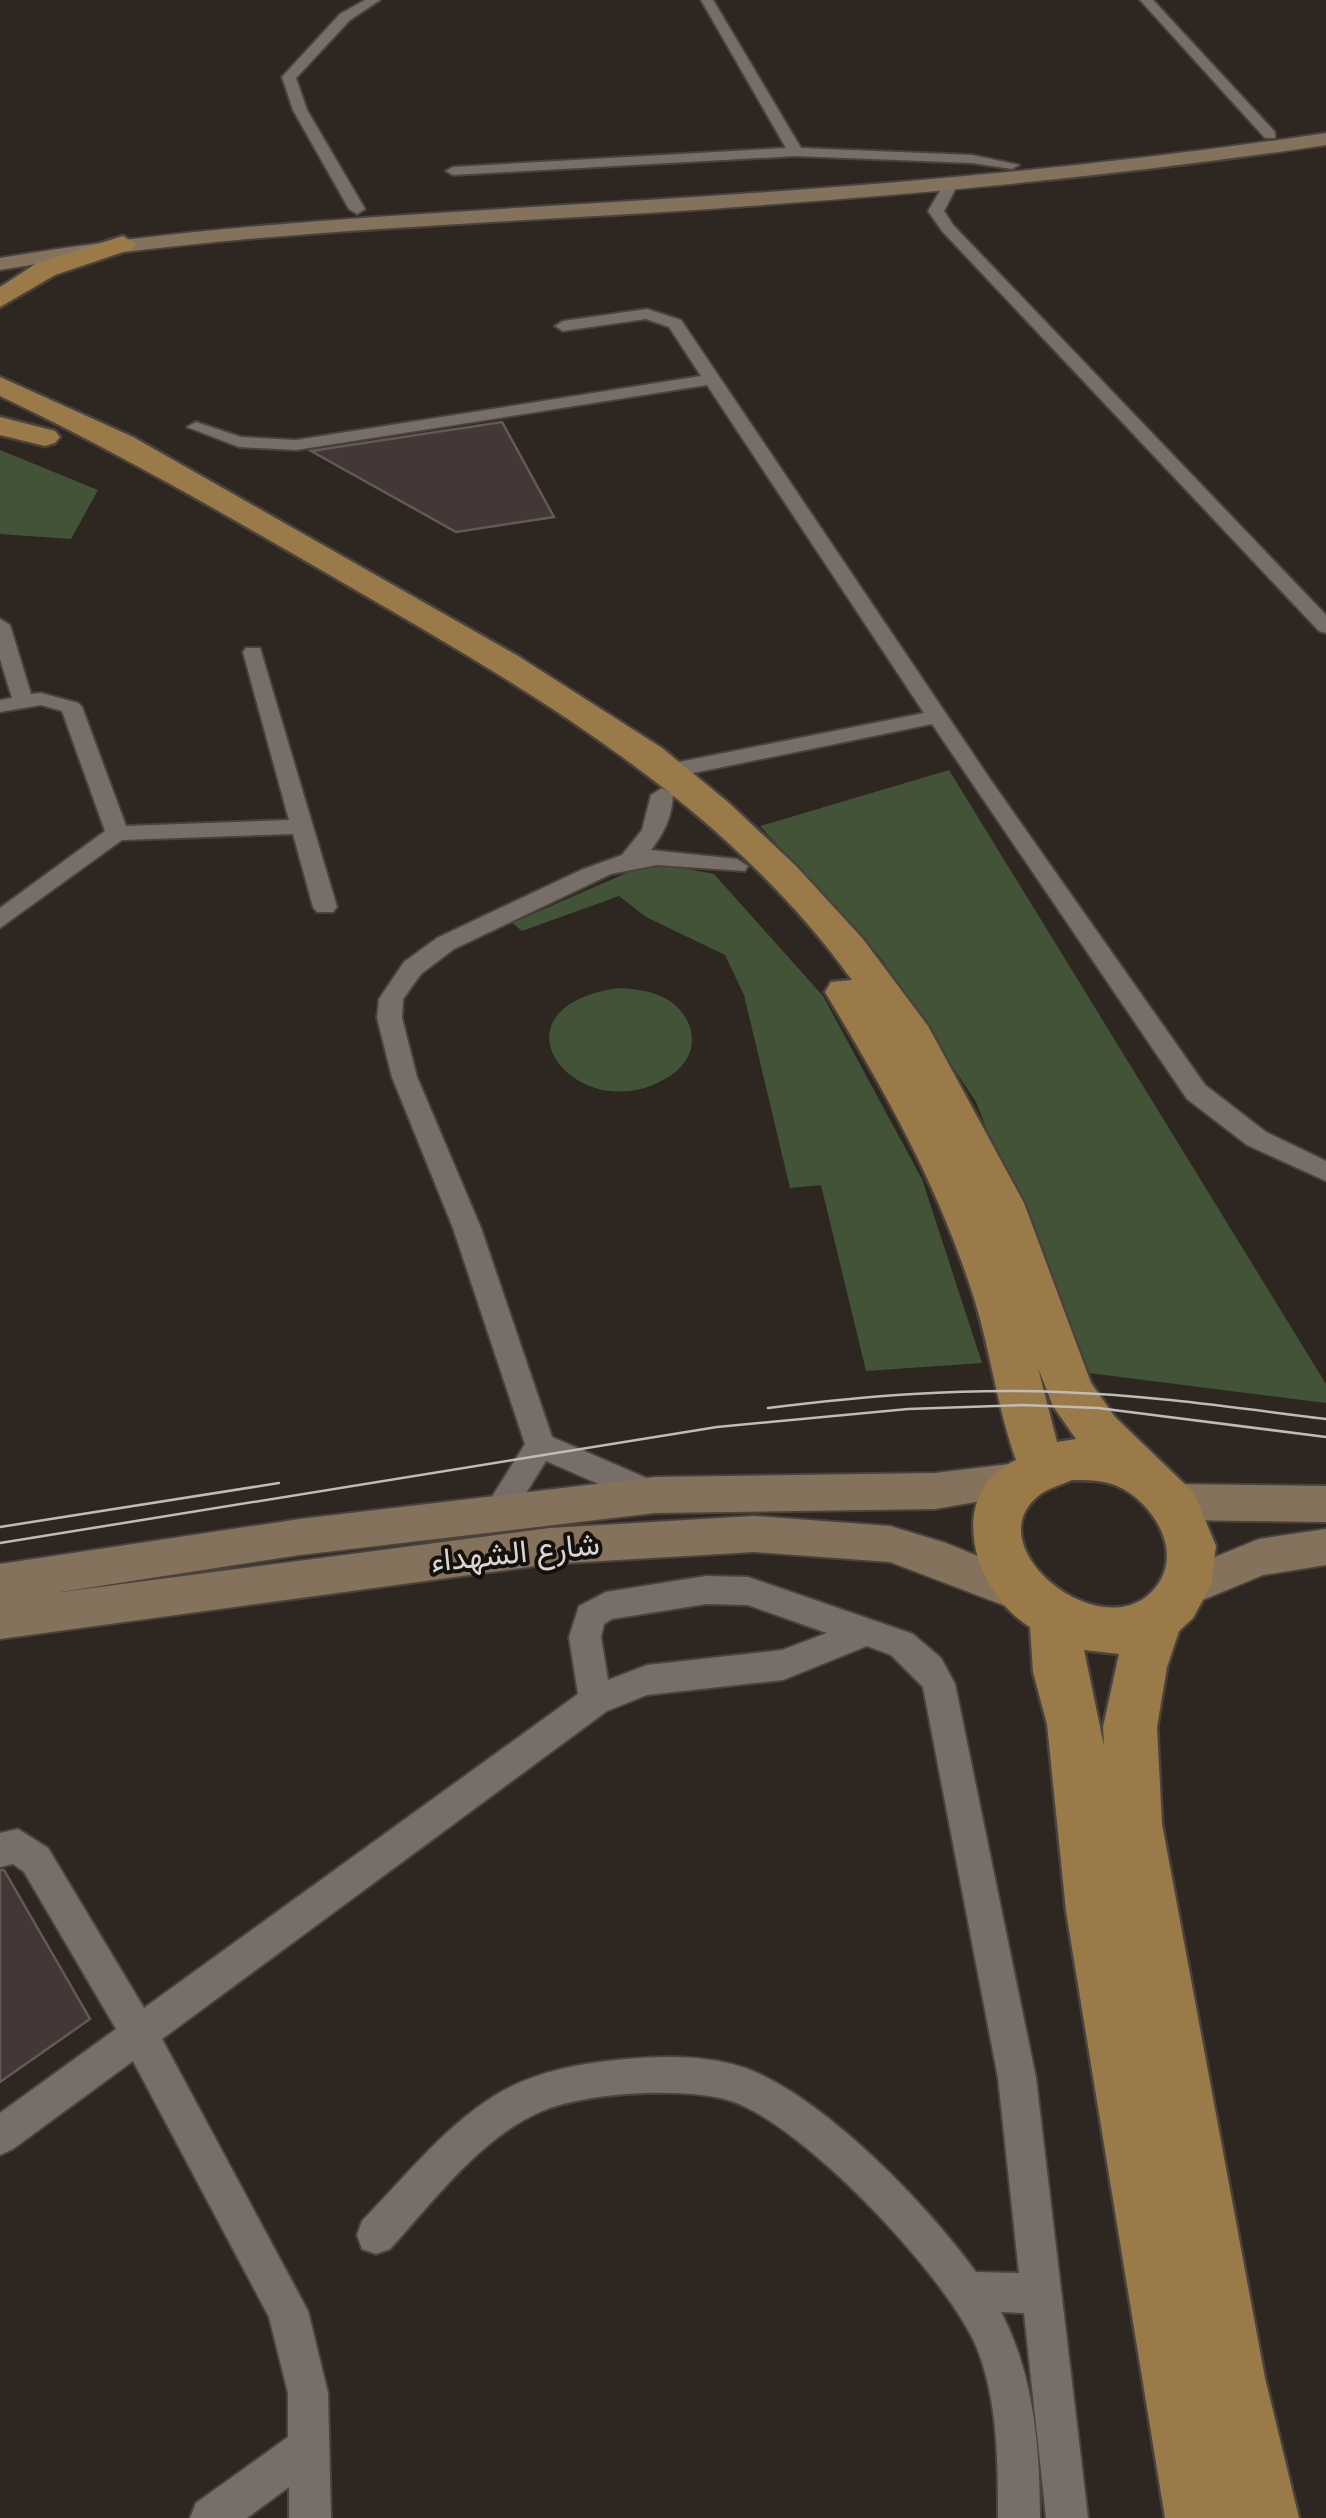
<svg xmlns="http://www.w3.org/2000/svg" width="1326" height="2518" font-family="'Varela Round',Vazirmatn,sans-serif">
	<rect width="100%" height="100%" fill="#2e2620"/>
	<!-- green -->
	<g fill="#435337">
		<path d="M 0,450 L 98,490 L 71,539 L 0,534 Z"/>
		<path d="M 949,770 L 1326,1384 L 1326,1403 L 1081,1372 L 976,1102 L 881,958 L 760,826 Z"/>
		<path d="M 667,865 L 714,874 L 823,996 L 922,1179 L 982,1363 L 866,1371 L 821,1185 L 790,1188 L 744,995 L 725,955 L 646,917 L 619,896 L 522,931 L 512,923 L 638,868 Z"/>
		<path d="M 618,988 C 634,989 648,990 663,997 C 696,1014 704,1054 670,1076 C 579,1135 479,1009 618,988 Z"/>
	</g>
	<!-- building -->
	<g fill="#433836" stroke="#655957" stroke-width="2.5">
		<path d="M 502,422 L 554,517 L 456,532 L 311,451 Z"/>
		<path d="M 0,1870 L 4,1870 L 90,2019 L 0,2082 Z"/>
	</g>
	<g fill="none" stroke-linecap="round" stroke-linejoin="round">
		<defs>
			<g id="minor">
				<path d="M 365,0 L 380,0 L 350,20 L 296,78 L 307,110 L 365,209 L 357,214 L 349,209 L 293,110 L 282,77 L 340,14 Z"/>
				<path d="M 701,0 L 713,0 L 801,148 L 972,155 L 1019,165 L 1012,169 L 972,163 L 796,156 L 453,175 L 446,171 L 453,167 L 786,148 Z"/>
				<path d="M 1140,0 L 1153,0 L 1275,132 L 1275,138 L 1265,138 Z"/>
				<path d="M 947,179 L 959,182 L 944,211 L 953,225 L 1326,615 L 1326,633 L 1319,631 L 942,231 L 928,211 Z"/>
				<path d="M 647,309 L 681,320 L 992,782 L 1205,1085 L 1266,1132 L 1326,1161 L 1326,1181 L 1247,1145 L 1187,1099 L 932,724 L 669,778 L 661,776 L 658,771 L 661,766 L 669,764 L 924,713 L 707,385 L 296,450 L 239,447 L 187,427 L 196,422 L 241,437 L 296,440 L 701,376 L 669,327 L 646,319 L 563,331 L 555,326 L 563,321 Z"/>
				<path d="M 0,619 L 10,625 L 31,694 L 41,693 L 78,703 L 82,707 L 126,826 L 289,820 L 243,652 L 246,648 L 260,648 L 337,907 L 333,912 L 317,912 L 313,907 L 293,834 L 122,840 L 0,928 L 0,908 L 105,831 L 62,711 L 41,705 L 0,712 L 0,700 L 12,698 L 0,659 Z"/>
				<path d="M 662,788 L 673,795 C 672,817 664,833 651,850 L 737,859 L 748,866 L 745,871 L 657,865 L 611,874 L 454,949 L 421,974 L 403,999 L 402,1018 L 417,1077 L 481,1228 L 552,1437 L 665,1486 L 669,1495 L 665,1504 L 654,1508 L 546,1461 L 508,1522 L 497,1526 L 486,1522 L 482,1513 L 525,1444 L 453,1228 L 392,1077 L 377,1018 L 379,999 L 404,962 L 437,938 L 581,870 L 622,855 L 642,830 L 651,795 Z"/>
				<path d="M 706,1576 L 748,1577 L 913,1634 L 941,1658 L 955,1684 L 1036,2078 L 1088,2518 L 1046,2518 L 1024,2313 L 1001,2312 C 1034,2375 1040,2448 1040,2518 L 998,2518 C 998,2462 998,2399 976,2346 C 946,2276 807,2129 734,2102 C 688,2086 585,2092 540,2112 C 479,2139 434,2201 390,2249 L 376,2254 L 362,2249 L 357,2235 L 362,2221 C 404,2178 443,2128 494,2096 C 531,2073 574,2064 617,2060 C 659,2056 704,2054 745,2068 C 823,2096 928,2205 976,2272 L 1019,2273 L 998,2078 L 923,1687 L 891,1655 L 867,1646 L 783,1680 L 647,1695 L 607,1711 L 162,2039 L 308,2311 L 328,2393 L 331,2518 L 289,2518 L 289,2487 L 247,2518 L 190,2518 L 196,2503 L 288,2437 L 288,2393 L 269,2317 L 133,2061 L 13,2149 L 0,2155 L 0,2113 L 116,2029 L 24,1872 L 13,1864 L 0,1867 L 0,1833 L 18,1829 L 48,1848 L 144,2008 L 578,1694 L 569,1637 L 579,1606 L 606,1592 ZM 706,1604 L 748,1605 L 827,1633 L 782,1650 L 647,1665 L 608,1680 L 601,1637 L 604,1624 L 612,1619 Z"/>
			</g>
			<g id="secondary">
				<path d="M 1326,133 L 1326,145 C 1101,179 875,198 648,213 C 431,226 215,234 0,270 L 0,258 C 215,222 431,214 648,200 C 875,186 1101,167 1326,133 Z"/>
				<path d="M 1019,1463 L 1034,1468 L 1040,1480 L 1034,1492 L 935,1509 L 655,1513 L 300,1555 L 54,1593 L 550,1528 L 754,1516 L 890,1526 L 946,1543 L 1039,1581 L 1045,1594 L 1039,1607 L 1024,1613 L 890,1562 L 754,1552 L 550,1564 L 0,1639 L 0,1564 L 300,1519 L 655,1477 L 935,1473 Z"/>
				<path d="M 1173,1484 L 1326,1486 L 1326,1522 L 1173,1520 L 1158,1515 L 1152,1502 L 1158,1489 Z"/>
				<path d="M 1326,1529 L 1326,1565 L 1263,1575 L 1186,1607 L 1171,1601 L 1165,1588 L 1171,1575 L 1259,1539 Z"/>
			</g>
			<g id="trunk">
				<path d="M 123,236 L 136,244 L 132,249 L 55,275 L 0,307 L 0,287 L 37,263 Z"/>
				<path d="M 0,377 L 133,437 L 518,656 L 662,748 L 729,803 L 796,866 L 863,939 L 928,1026 L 1024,1203 L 1091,1383 L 1115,1417 L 1194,1493 L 1216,1546 L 1211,1585 L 1193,1618 L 1179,1631 L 1167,1667 L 1157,1727 L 1162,1824 L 1265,2378 L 1299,2518 L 1165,2518 L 1066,1911 L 1047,1724 L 1033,1672 L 1030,1627 C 974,1593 943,1494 1016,1460 C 996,1404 990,1345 971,1289 C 936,1181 883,1088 825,992 L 831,982 L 852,980 C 722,801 535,694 347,585 C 233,519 120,453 0,396 ZM 1038,1368 L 1053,1406 L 1076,1439 L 1057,1442 ZM 1072,1480 C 1086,1480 1104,1480 1117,1486 C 1150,1500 1181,1546 1160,1581 C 1114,1657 974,1551 1037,1497 C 1045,1489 1061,1485 1072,1480 ZM 1084,1650 L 1119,1654 L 1103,1727 L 1104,1746 Z"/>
				<path d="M 0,417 L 55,431 L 60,437 L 55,443 L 45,446 L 0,435 Z"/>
			</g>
		</defs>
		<!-- minor casing -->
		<use href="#minor" stroke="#49423d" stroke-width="4"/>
		<!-- secondary casing -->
		<use href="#secondary" stroke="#49423d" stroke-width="4"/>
		<!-- trunk casing -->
		<use href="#trunk" stroke="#49423d" stroke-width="5"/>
		<!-- minor -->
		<use href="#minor" fill="#776e67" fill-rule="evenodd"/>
		<!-- secondary -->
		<use href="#secondary" fill="#84725c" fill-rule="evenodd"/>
		<!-- trunk -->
		<use href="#trunk" fill="#9b7a4a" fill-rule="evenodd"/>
		<!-- tram -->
		<g stroke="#c1bbb7" stroke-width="2.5">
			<path d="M 768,1408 C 865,1396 961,1388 1059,1392 C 1148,1395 1237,1408 1326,1419"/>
			<path d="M 0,1527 L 279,1483"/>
			<path d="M 0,1543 L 717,1427 L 908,1409 L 1022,1405 L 1098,1408 L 1326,1437"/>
		</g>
	</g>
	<g text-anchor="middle" stroke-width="8" stroke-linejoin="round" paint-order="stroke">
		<!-- street labels -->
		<g font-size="32" fill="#dad4d0" stroke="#13100d">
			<text transform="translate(515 1552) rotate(-6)" y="11">شارع الشهداء</text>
		</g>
	</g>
</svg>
